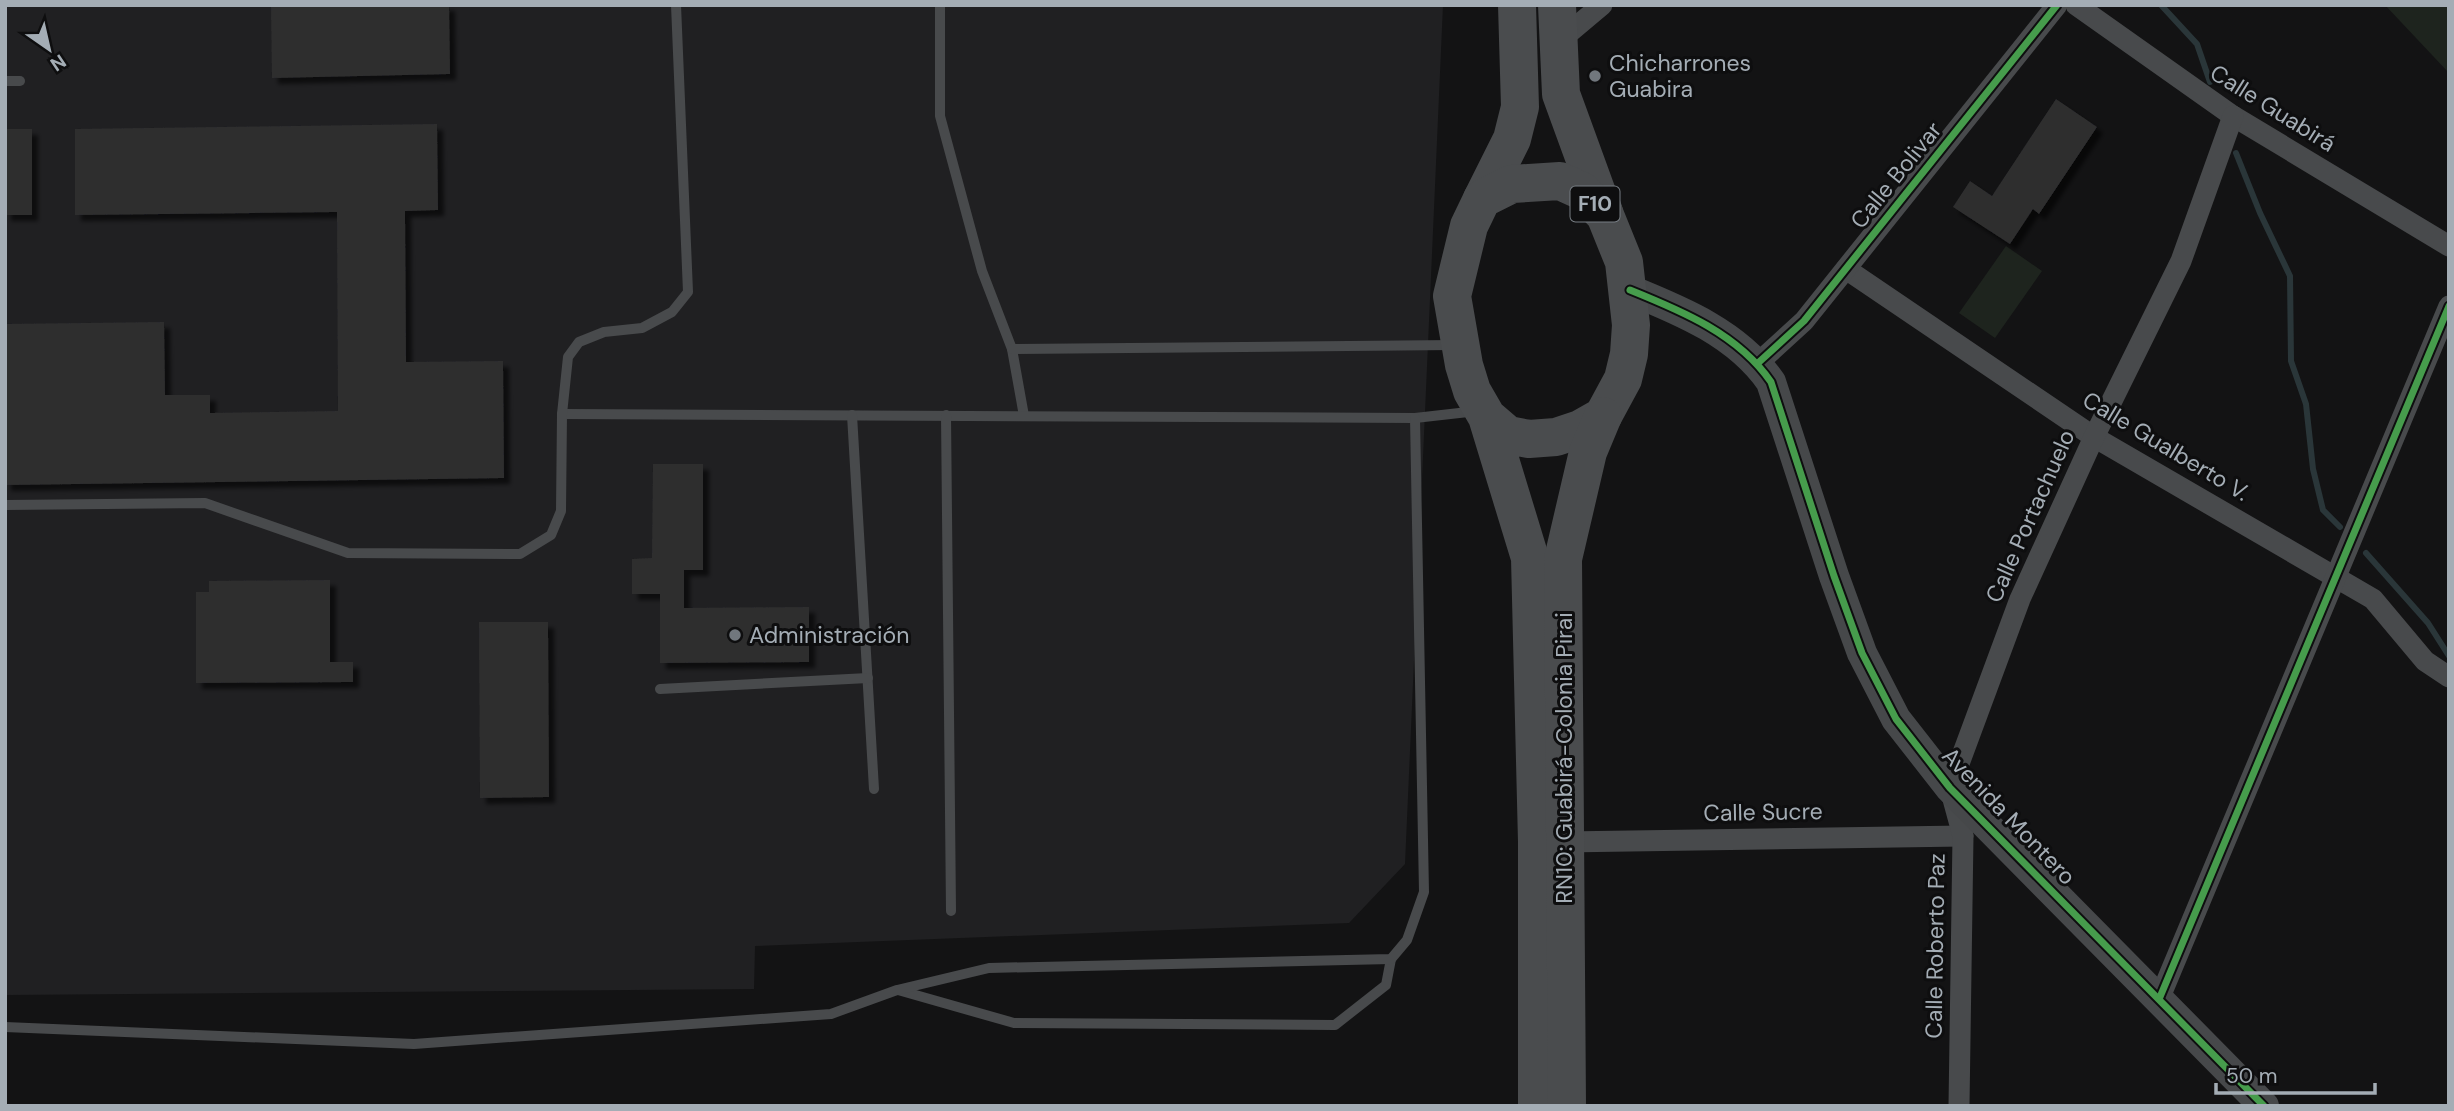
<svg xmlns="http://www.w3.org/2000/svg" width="2454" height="1111" font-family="'DM Sans',sans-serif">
	<defs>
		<filter id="shadow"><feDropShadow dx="6" dy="6" stdDeviation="2" flood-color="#0009"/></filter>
	</defs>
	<rect width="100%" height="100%" fill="#131314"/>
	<!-- built -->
	<path fill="#202022" d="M 5,5 L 1443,5 L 1405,864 L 1349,923 L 755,946 L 754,989 L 5,995 Z"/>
	<!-- green -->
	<g fill="#1e241e">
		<path d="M 2385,5 L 2449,5 L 2449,73 Z"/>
		<path d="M 2006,246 L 2042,271 L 1995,338 L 1959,313 Z"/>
	</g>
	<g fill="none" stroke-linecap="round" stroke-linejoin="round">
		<!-- stream -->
		<g stroke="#2a3639" stroke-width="6">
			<path d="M 2161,5 L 2197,44 L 2210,82"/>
			<path d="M 2236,153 L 2260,213 L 2290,276 L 2291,361 L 2306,404 L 2313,469 L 2323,510 L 2340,527"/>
			<path d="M 2366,553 L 2428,623 L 2449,656"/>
		</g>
	</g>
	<!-- building -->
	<g fill="#2e2e2f" filter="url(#shadow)">
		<path d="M 271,5 L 449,5 L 450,74 L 272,78 Z"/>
		<path d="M 2056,99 L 2097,127 L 2039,214 L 2033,209 L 2010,244 L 1953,207 L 1970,181 L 1992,196 Z"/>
		<path d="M 437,124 L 438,210 L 405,211 L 406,362 L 503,361 L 504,478 L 5,485 L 5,324 L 164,322 L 165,395 L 210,395 L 210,413 L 338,411 L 337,212 L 75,215 L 75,129 Z"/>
		<rect x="5" y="129" width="27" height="86"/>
		<path d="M 653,464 L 703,464 L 703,570 L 684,570 L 684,608 L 809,607 L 809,662 L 660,663 L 660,594 L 632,594 L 632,559 L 652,558 Z"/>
		<path d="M 330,580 L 330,662 L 353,662 L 353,682 L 196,683 L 196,592 L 209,592 L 209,581 Z"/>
		<path d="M 479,622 L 548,622 L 549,797 L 480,798 Z"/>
	</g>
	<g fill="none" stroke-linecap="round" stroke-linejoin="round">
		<!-- lane -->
		<g stroke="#484a4c" stroke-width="10">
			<path d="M 940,5 L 940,116 L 982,271 L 1012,349 L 1024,416"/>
			<path d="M 5,81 L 20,81"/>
			<path d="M 1012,349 L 1454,345"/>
			<path d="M 562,414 L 1415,418 L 1477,411"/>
			<path d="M 852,415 L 874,789"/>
			<path d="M 946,415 L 951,911"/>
			<path d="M 5,505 L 205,503 L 348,553 L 520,554 L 551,535 L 561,511 L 562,414 L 568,357 L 579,342 L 604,332 L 642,328 L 672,312 L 688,292 L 676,5"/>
			<path d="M 660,689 L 868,678"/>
			<path d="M 898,990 L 1014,1023 L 1335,1025 L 1386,985 L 1391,959"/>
			<path d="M 5,1027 L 414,1044 L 831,1014 L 897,990 L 989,968 L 1391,959 L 1407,940 L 1424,892 L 1415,418"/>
		</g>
		<!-- street -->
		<g stroke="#484a4c" stroke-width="21">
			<path d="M 2076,5 L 2233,116 L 2449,246"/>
			<path d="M 1558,42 L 1602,5"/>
			<path d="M 1846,269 L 2094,437 L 2373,599 L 2425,661 L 2449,677"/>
			<path d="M 1758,363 L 1804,321 L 2057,5"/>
			<path d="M 1564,842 L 1963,836"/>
			<path d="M 2160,997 L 2449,306"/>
			<path d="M 1959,1106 L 1963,836 L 1950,788 L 2020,599 L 2094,437 L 2181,261 L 2233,116"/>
		</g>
		<!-- secondary -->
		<path stroke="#46484a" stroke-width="30" d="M 1630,290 C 1682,311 1738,334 1771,382 L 1834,576 L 1862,653 L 1896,719 L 1950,788 L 2264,1106"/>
		<!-- highway -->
		<g stroke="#4a4c4e" stroke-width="38">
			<path d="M 1557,5 L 1561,94 L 1604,212"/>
			<path d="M 1482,199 L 1512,139 L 1520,107 L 1517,5"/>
			<path d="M 1487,417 L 1508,435 L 1529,439 L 1556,437 L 1580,429 L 1603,416 L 1623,379 L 1629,354 L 1631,325 L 1624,262 L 1605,215 L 1582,191 L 1560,181 L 1512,184 L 1482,199 L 1469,226 L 1452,296 L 1464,365 L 1472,391 L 1487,417 L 1530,558 L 1537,842 L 1537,1106"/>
			<path d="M 1567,1106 L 1563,559 L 1588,452 L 1603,416"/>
		</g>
		<defs>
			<g id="cycleway">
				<path d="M 1630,290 C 1682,311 1738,334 1771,382 L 1834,576 L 1862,653 L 1896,719 L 1950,788 L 2264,1106"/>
				<path d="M 1758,363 L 1804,321 L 2057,5"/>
				<path d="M 2160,997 L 2449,306"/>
			</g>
		</defs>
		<!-- cycleway casing -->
		<use href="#cycleway" stroke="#0e0e0f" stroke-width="11"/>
		<!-- cycleway -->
		<use href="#cycleway" stroke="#469c4c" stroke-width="7"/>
	</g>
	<!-- markers -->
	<g fill="#71777d" stroke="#0e0e0f" stroke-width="2.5">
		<circle cx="1595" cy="76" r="7"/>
		<circle cx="735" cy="635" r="7"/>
	</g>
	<g text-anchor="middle" stroke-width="6" stroke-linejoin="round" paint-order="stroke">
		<!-- shield labels -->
		<rect fill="#0e0e0f" stroke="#777d83" stroke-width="2" x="1570.5" y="186.5" width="49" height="35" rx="5"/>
		<g font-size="21" font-weight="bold" fill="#a4adb5">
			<text x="1595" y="211">F10</text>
		</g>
		<!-- poi labels -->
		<g font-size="23" fill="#a4adb5" stroke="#0e0e0f" text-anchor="start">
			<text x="1609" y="71">Chicharrones<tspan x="1609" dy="26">Guabira</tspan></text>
			<text x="749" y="643">Administración</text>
		</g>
		<!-- street labels -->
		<g font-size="23" fill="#a4adb5" stroke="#0e0e0f">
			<text transform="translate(2273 108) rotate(32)" y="8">Calle Guabirá</text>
			<text transform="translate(1896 175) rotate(-51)" y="8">Calle Bolivar</text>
			<text transform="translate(2166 446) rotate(31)" y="8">Calle Gualberto V.</text>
			<text transform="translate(2030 516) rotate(-66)" y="8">Calle Portachuelo</text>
			<text transform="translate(1564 758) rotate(-90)" y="8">RN10: Guabirá-Colonia Pirai</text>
			<text transform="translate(1763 812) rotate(-1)" y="8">Calle Sucre</text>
			<text transform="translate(2009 816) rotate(46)" y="8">Avenida Montero</text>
			<text transform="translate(1935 946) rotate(-89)" y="8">Calle Roberto Paz</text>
		</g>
	</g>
	<!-- border -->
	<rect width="2454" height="1111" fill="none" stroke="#a4adb5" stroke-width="14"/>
	<!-- north arrow -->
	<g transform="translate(49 49) rotate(146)" stroke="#0e0e0f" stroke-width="5" paint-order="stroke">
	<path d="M0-5L12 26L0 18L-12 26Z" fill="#a4adb5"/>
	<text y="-10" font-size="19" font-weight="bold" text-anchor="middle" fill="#a4adb5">N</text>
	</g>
	<!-- scale -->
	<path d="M2216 1083v10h159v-10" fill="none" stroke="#a4adb5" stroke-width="3.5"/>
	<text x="2226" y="1083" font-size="21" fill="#a4adb5" stroke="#0e0e0f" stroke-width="5" paint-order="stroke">50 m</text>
</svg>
